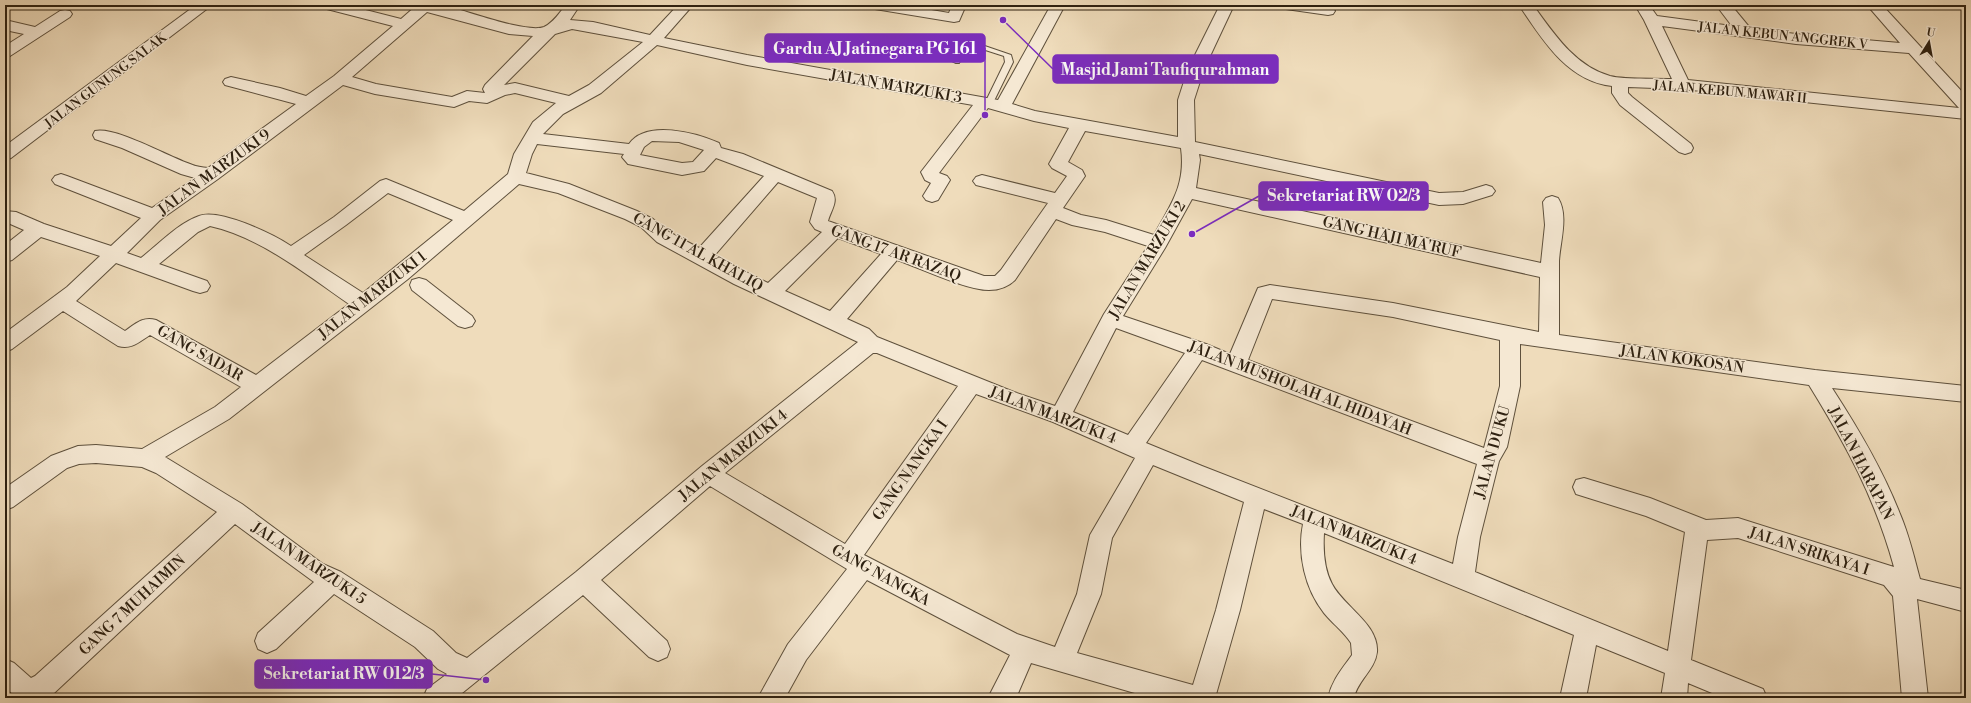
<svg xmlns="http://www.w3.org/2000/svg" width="1971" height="703" font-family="'Libre Bodoni',serif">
	<rect width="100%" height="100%" fill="#efdcbb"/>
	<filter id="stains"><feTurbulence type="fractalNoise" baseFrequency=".005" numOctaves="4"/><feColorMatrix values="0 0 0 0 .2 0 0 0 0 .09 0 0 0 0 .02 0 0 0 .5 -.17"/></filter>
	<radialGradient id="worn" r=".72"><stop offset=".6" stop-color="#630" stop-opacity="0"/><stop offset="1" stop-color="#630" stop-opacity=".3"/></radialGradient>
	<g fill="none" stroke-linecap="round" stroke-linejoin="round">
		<defs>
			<path id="lane" d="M 973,42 L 1011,55 L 1013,62 L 992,105 L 989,106 L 985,103 L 1005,62 L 1004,56 L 973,46 L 965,52 L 959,63 L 956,63 L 952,61 L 962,47 Z"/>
			<g id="street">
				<path d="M 196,5 L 212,5 L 11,158 L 5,160 L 5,146 Z"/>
				<path d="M 321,5 L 346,5 L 401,19 L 417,5 C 431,5 443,6 457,9 C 475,14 528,33 544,27 C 553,23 560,12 566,5 L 580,5 L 570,20 L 593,22 L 650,35 L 678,5 L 693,5 L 664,38 L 747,55 L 998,100 L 1051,5 L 1065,5 L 1012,104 L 1035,111 L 1178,137 L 1178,100 L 1188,69 L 1220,5 L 1234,5 L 1204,69 L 1194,100 L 1195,142 L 1439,193 L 1463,192 L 1486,185 L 1492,187 L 1495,191 L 1492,195 L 1463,204 L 1439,205 L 1199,154 L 1200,160 L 1196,188 L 1541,263 L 1545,225 L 1543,202 L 1546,198 L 1552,196 L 1558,198 C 1569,215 1560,242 1559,261 C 1559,286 1559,310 1559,335 L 1815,370 L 1966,386 L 1966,402 L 1832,388 C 1858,428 1883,470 1900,514 C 1909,535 1914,557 1920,579 L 1966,590 L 1966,612 L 1917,599 L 1928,698 L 1902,698 L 1893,596 L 1884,585 L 1738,538 L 1707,540 L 1691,660 L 1763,689 L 1767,698 L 1724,698 L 1688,683 L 1687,698 L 1661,698 L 1665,673 L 1596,645 L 1586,698 L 1560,698 L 1574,635 L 1324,533 C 1323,550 1324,569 1332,584 C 1344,607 1379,624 1377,652 C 1375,670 1357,681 1354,698 L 1328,698 C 1332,680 1342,669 1352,655 L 1351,643 C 1344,632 1333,624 1324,613 C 1305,589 1297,554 1303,524 L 1264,509 L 1240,610 L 1215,698 L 1152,698 L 1031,663 L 1016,698 L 988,698 L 1010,655 L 867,580 L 806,660 L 785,698 L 758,698 L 788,644 L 847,569 L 710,486 L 601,580 L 667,641 L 670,649 L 667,657 L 658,661 L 649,657 L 583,595 L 456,698 L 423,698 L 427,689 L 447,674 L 438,669 L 415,647 L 334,594 L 276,649 L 267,653 L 258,649 L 255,641 L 258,633 L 314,582 L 235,524 L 52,695 L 43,698 L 17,698 L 5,687 L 5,659 L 14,663 L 31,678 L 35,676 L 217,512 L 156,473 L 142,467 L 96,463 L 79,464 L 67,468 L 13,507 L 5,510 L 5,488 L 51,456 L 78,446 L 96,445 L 142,449 L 215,407 L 241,387 L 150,335 C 139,342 131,350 118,346 L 63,311 L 12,349 L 5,352 L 5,333 L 67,287 L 100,256 L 41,237 L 12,260 L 5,262 L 5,245 L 24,230 L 8,223 L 5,223 L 5,211 L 16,212 L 44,224 L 111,246 L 141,218 L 55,184 L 52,180 L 55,176 L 61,174 L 67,176 L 152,208 L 195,178 L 181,174 L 122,148 L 95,139 L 93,135 L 95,131 C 115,126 169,157 190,164 C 196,167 202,167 208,168 L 296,104 L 225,85 L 223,82 L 225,79 L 231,77 L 280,88 L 306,96 L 334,76 L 393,26 L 323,8 ZM 427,12 L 509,34 L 533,36 L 485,85 L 483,89 L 485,93 L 467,91 L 452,97 L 376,84 L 352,77 ZM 572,29 L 643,42 L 589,85 L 569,96 L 515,83 L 504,85 L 555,34 ZM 657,45 L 747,65 L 973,105 L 921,172 L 925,180 L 931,183 L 923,196 L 926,200 L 932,202 L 938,200 L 950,180 L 947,176 L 939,173 L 988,108 L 1034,121 L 1069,128 L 1049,164 L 1052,168 L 1067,176 L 1055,193 L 982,175 L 976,177 L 973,181 L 976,185 L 1048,203 L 1001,270 L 995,276 L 984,276 L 828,221 C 831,210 839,201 832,191 L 743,154 L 721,148 L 719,143 C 697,133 646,119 629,144 L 543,134 L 563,114 L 601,93 ZM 343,85 L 375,94 L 454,107 L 469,101 L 487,103 L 505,95 L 515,93 L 556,103 L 533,122 L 514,154 L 508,174 L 464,211 L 386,179 L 380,181 L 334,217 L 291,246 C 273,234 219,208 199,216 C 177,224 159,244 141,258 L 127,253 L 160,220 L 218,179 ZM 1085,131 L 1181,148 C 1186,185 1171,204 1154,235 L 1106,220 L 1081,215 L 1063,208 L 1085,176 L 1082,170 L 1068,162 ZM 652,141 L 679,142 L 704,150 L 693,162 L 682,163 L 640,155 L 644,147 ZM 537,144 L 624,154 L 622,157 L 628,164 L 682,175 L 704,171 L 716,158 L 764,176 L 699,248 L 669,232 L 653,219 L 637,211 L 569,184 L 526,173 L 532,154 ZM 778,182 L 817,198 L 810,222 L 815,229 L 822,232 L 768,283 L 714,256 ZM 519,184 L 558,193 L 625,219 L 641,227 L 657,242 L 734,284 L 858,342 L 702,466 L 576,572 L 467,658 L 456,653 L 433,631 L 341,572 L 323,564 L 242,504 L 165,457 L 229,419 L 408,279 ZM 388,193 L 453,220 L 363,293 L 304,255 L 346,225 ZM 1192,199 L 1540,277 L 1539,332 L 1393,303 L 1270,285 L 1258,288 L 1230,354 L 1206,344 L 1123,316 L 1165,248 ZM 1056,219 L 1072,225 L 1105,232 L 1148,246 L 1104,314 L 1055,406 L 1014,392 L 877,337 L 869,329 L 847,319 L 897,260 C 920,268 966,290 989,290 C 998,290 1008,287 1015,280 ZM 210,226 C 260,237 307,275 349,304 L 256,375 L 156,320 C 143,316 135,324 125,331 L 76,301 L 116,263 L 193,291 L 200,293 L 207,291 L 210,286 L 207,281 L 159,264 L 198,232 ZM 838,238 L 881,254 L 830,311 L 785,291 ZM 1272,299 L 1393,317 L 1500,340 L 1500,386 L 1484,448 L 1248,360 ZM 1116,328 L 1185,353 L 1128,435 L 1073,412 ZM 1520,344 L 1809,385 C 1846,445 1875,498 1894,567 L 1738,518 L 1706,520 L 1650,498 L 1584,478 L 1576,480 L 1573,487 L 1576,494 L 1646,516 L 1685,532 L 1668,651 L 1475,572 L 1480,537 L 1499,461 L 1507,447 L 1520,386 ZM 873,353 L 877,353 L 958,386 L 845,544 L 725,473 ZM 1202,360 L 1477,464 L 1458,537 L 1453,564 L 1202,466 L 1146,443 ZM 976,394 L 1053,422 L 1135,458 L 1090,535 L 1077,594 L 1055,647 L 1017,634 L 864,555 ZM 1153,465 L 1244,502 L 1216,610 L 1193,685 L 1077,653 L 1101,594 L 1112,538 Z"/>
				<path d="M 868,5 L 902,5 L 949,13 L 952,5 L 966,5 L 959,21 L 954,22 L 875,9 L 870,8 Z"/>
				<path d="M 1279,5 L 1317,5 L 1333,8 L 1335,11 L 1333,14 L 1328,15 L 1286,9 L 1281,8 Z"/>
				<path d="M 1519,5 L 1533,5 C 1554,34 1575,66 1610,76 C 1626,80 1654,78 1672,79 L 1644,20 L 1635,5 L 1649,5 L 1657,16 L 1732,26 L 1716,5 L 1731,5 L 1750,28 L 1796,34 L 1900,43 L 1867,5 L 1882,5 L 1966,96 L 1966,119 L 1682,89 L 1628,87 L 1628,93 L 1632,97 L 1691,144 L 1693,148 L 1691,152 L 1685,154 L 1679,152 L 1620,105 L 1612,93 L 1612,86 C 1567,81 1542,39 1519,5 ZM 1662,26 L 1796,44 L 1909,53 L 1959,108 L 1688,80 Z"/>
				<path d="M 65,10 L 70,11 L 72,14 L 70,17 L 10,56 L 5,58 L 5,46 L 24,34 L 5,30 L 5,20 L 35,27 L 60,11 Z"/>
				<path d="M 419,278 L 426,280 L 472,316 L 475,321 L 472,326 L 465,328 L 458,326 L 412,290 L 410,285 L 412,280 Z"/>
			</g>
		</defs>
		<!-- lane casing -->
		<use href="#lane" stroke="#5e503c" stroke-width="2"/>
		<!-- street casing -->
		<use href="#street" stroke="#5e503c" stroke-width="2"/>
		<!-- lane -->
		<use href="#lane" fill="#f5e8d3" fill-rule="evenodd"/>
		<!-- street -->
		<use href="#street" fill="#f5e8d3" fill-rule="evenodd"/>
	</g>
	<g text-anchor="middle" stroke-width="3" stroke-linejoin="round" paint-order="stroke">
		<!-- far-street labels -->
		<g font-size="13" fill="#2e2111" stroke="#f5e8d3">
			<text transform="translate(1783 35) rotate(6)" y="5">JALAN KEBUN ANGGREK V</text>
			<text transform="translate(105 80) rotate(-37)" y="5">JALAN GUNUNG SALAK</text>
			<text transform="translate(1730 91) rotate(5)" y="5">JALAN KEBUN MAWAR II</text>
		</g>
		<!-- street labels -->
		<g font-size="15" fill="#2e2111" stroke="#f5e8d3">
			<text transform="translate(896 86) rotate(10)" y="5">JALAN MARZUKI 3</text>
			<text transform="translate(214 172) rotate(-36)" y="5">JALAN MARZUKI 9</text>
			<text transform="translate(1392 237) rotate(13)" y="5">GANG HAJI MA'RUF</text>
			<text transform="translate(698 252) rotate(29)" y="5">GANG 11 AL KHALIQ</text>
			<text transform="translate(896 253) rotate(20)" y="5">GANG 17 AR RAZAQ</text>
			<text transform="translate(1147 260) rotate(-59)" y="5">JALAN MARZUKI 2</text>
			<text transform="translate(372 295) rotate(-38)" y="5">JALAN MARZUKI 1</text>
			<text transform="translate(200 353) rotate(30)" y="5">GANG SADAR</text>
			<text transform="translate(1682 359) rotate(8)" y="5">JALAN KOKOSAN</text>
			<text transform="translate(1300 388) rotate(21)" y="5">JALAN MUSHOLAH AL HIDAYAH</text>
			<text transform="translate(1053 415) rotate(21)" y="5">JALAN MARZUKI 4</text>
			<text transform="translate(1492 452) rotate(-74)" y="5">JALAN DUKU</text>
			<text transform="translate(733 455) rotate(-39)" y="5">JALAN MARZUKI 4</text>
			<text transform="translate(1861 463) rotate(63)" y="5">JALAN HARAPAN</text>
			<text transform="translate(910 470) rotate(-55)" y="5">GANG NANGKA I</text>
			<text transform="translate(1354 535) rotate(22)" y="5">JALAN MARZUKI 4</text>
			<text transform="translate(1809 551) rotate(18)" y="5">JALAN SRIKAYA I</text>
			<text transform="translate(309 563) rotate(34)" y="5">JALAN MARZUKI 5</text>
			<text transform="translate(881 575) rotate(29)" y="5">GANG NANGKA</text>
			<text transform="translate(132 605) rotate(-43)" y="5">GANG 7 MUHAIMIN</text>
		</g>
	</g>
	<!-- callouts -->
	<path fill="none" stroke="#7b2cbf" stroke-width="1.5" d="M985 115L985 48M1003 20L1053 69M1192 234L1259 196M486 680L432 674"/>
	<g fill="#7b2cbf" stroke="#f5e8d3" stroke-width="1.5">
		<circle cx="985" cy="115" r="4"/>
		<circle cx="1003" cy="20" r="4"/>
		<circle cx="1192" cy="234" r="4"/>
		<circle cx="486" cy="680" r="4"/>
	</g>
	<g fill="#7b2cbf" stroke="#7b2cbf" stroke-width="1.5">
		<rect x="765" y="34" width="220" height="28" rx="4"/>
		<rect x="1053" y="55" width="225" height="28" rx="4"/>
		<rect x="1259" y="182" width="169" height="28" rx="4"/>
		<rect x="255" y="660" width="177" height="28" rx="4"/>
	</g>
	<g font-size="16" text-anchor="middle" font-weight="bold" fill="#fff">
		<text x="875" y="54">Gardu AJ Jatinegara PG 161</text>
		<text x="1165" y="75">Masjid Jami Taufiqurahman</text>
		<text x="1344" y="201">Sekretariat RW 02/3</text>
		<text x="344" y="679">Sekretariat RW 012/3</text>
	</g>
	<!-- margin -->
	<rect width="1971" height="703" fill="none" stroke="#efdcbb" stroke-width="20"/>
	<rect x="6" y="6" width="1959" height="691" fill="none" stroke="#2e2111" stroke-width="2"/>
	<rect x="10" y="10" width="1951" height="683" fill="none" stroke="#2e2111"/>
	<!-- north arrow -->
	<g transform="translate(1929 42) rotate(11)" stroke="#f5e8d3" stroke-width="3" paint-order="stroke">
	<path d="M0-3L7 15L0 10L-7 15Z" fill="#2e2111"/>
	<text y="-6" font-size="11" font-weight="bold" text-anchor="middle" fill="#2e2111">U</text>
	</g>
	<rect width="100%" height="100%" filter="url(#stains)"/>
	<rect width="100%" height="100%" fill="url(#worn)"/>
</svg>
